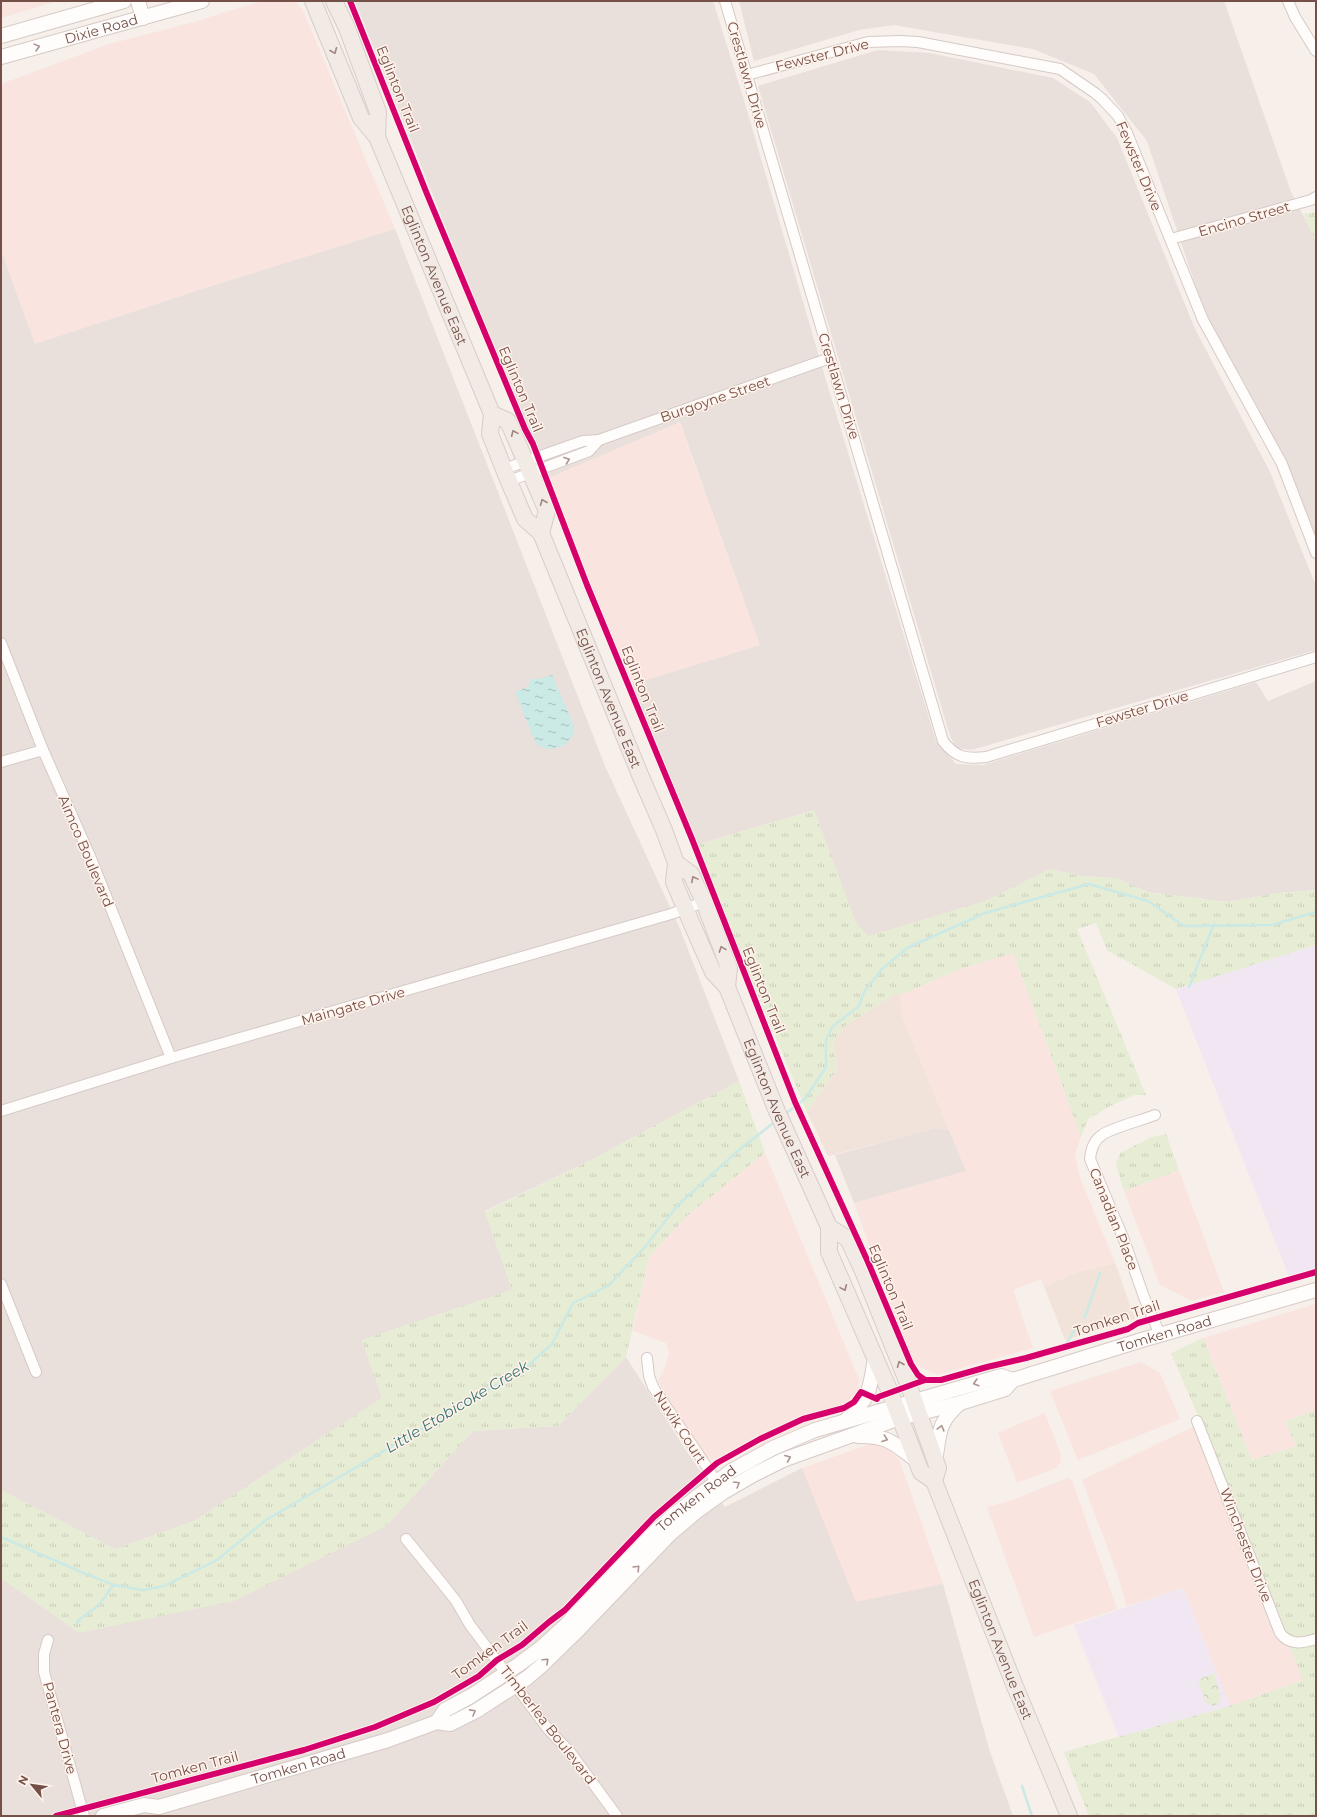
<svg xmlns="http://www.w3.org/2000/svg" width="1317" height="1817" font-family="Montserrat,sans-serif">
	<defs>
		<pattern id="grass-tufts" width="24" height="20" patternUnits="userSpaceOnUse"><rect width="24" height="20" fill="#e7ecd5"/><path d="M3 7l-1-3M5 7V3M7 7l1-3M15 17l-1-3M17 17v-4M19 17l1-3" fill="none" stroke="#caccb8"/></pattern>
		<pattern id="forest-crowns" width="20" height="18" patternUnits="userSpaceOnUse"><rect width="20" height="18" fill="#e7ecd5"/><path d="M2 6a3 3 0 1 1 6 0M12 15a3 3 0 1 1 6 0" fill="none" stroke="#caccb8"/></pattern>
		<pattern id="water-ripples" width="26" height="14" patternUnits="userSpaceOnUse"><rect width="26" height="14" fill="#cbe9e5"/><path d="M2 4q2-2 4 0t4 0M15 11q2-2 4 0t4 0" fill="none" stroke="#a9bfbc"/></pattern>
	</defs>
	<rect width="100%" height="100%" fill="#f6efea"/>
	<!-- residential -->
	<g fill="#f2e3da">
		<path d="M 896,993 L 900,995 L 903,1018 L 949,1130 L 936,1128 L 828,1156 L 807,1112 L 837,1069 L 833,1043 L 844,1027 Z"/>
		<path d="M 1115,1263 L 1135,1319 L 1065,1340 L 1044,1286 L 1078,1272 Z"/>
	</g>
	<!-- commercial -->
	<g fill="#fae4e0">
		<path d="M 1,1 L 58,1 L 1,18 Z"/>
		<path d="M 261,1 L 293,1 L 298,4 L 304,13 L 395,229 L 202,289 L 35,344 L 1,250 L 1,84 L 109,44 L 194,22 Z"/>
		<path d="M 679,421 L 760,645 L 630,685 L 548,478 Z"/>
		<path d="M 1013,953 L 1081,1137 L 1075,1154 L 1079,1175 L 1115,1263 L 1078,1272 L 1044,1286 L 1041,1279 L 1013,1290 L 1033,1348 L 937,1375 L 914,1364 L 897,1325 L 889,1299 L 854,1203 L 966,1171 L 903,1018 L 900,995 L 958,970 Z"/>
		<path d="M 765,1153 L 859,1379 L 858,1397 L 843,1407 L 726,1461 L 714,1461 L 700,1453 L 658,1381 L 665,1367 L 669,1353 L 666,1343 L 633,1331 L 649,1257 L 687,1216 Z"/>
		<path d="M 1179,1170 L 1224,1292 L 1192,1301 L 1160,1285 L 1124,1191 Z"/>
		<path d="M 1316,1304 L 1316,1410 L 1285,1421 L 1296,1446 L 1252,1460 L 1203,1338 Z"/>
		<path d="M 1141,1362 L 1160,1373 L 1180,1419 L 1078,1460 L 1050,1391 Z"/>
		<path d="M 1045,1413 L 1061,1455 L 1061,1462 L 1056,1468 L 1017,1483 L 998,1433 Z"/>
		<path d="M 1201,1423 L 1259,1562 L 1303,1680 L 1230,1706 L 1183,1588 L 1127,1606 L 1116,1570 L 1082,1480 Z"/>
		<path d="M 876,1442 L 888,1449 L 899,1459 L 943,1584 L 856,1603 L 802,1468 Z"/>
		<path d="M 1067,1478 L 1072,1480 L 1117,1609 L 1034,1637 L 987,1507 L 1010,1501 Z"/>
	</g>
	<!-- industrial -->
	<g fill="#e9dfdb">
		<path d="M 355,1 L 713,1 L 743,97 L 825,377 L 936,741 L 956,764 L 983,765 L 1256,682 L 1268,701 L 1316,681 L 1316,890 L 1277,893 L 1228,902 L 1148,892 L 1116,878 L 1081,876 L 1050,869 L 988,900 L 868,937 L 856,924 L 814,810 L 695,845 L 630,685 L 760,645 L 680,422 L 548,478 L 528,432 Z"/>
		<path d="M 739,1 L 1224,1 L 1291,192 L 1316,241 L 1316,542 L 1259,409 L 1204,311 L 1147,141 L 1094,74 L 1033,49 L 894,25 L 859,30 L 754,61 Z"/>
		<path d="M 878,50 L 929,53 L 1053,78 L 1090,102 L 1117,138 L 1195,329 L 1270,472 L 1316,586 L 1316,650 L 971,750 L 956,748 L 950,736 L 758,86 Z"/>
		<path d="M 395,229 L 605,766 L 680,929 L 739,1081 L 587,1162 L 485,1211 L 512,1290 L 362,1340 L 382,1398 L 194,1521 L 115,1549 L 1,1490 L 1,250 L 35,344 L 202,289 Z"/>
		<path d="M 936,1128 L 949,1130 L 966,1171 L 854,1203 L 835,1155 Z"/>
		<path d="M 626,1357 L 687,1452 L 725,1507 L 802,1468 L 856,1602 L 943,1584 L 990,1752 L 1013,1816 L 1,1816 L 1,1578 L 79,1632 L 386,1526 L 473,1431 L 558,1426 Z"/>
	</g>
	<!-- education -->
	<g fill="#f0e7f2">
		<path d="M 1316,945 L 1316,1272 L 1290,1279 L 1176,989 Z"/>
		<path d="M 1183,1588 L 1230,1706 L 1119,1737 L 1074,1625 Z"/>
	</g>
	<!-- grass -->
	<g fill="url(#grass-tufts)">
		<path d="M 1316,212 L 1316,241 L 1303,214 Z"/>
		<path d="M 814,810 L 856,923 L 868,936 L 988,900 L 1050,869 L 1081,876 L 1116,878 L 1148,892 L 1228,902 L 1277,893 L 1316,890 L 1316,945 L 1176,989 L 1107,950 L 1096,923 L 1077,929 L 1146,1095 L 1134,1095 L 1110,1106 L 1088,1119 L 1081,1137 L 1013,953 L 958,970 L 900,995 L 896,993 L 844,1027 L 833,1043 L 837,1069 L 807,1112 L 695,845 Z"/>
		<path d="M 739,1081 L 765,1153 L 687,1216 L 649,1257 L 626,1357 L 558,1426 L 473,1431 L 386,1526 L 234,1601 L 79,1633 L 1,1578 L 1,1490 L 115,1549 L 194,1521 L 382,1398 L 362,1340 L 512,1290 L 485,1212 L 587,1162 Z"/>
		<path d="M 1166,1134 L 1179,1170 L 1124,1191 L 1116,1165 L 1120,1153 L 1152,1137 Z"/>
		<path d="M 1203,1338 L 1252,1460 L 1296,1446 L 1285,1421 L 1316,1410 L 1316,1816 L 1089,1816 L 1064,1752 L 1230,1706 L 1303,1680 L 1201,1423 L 1171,1353 Z"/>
	</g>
	<!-- forest -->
	<path fill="url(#forest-crowns)" d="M 1214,1673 L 1221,1698 L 1219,1703 L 1213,1706 L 1207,1704 L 1198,1680 Z"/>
	<!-- water -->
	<path fill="url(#water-ripples)" d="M 552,675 L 574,726 C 577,745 545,759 534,740 L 515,692 C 521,688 531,690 530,679 L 538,679 Z"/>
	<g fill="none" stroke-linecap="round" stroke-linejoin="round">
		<!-- stream -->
		<g stroke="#cbe9e5" stroke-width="2.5">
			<path d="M 1189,987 L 1214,924"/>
			<path d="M 785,1114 L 805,1099 L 826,1067 L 826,1040 L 832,1027 L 859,1006 L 864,992 L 882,969 L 907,948 L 985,913 L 1089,884 L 1148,901 L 1184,926 L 1272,925 L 1316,912"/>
			<path d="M 1084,1318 L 1086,1314 L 1100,1273"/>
			<path d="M 1066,1344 L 1079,1324"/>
			<path d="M 1,1537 L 81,1572 L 114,1585 L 143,1590 L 164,1586 L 217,1560 L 266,1520 L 524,1369 L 552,1344 L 573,1303 L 608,1286 L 644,1248 L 677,1206 L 740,1149 L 776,1121"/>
			<path d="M 77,1622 C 83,1616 89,1613 95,1608 C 102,1603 107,1592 114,1585"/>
			<path d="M 1022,1786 L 1032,1816"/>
		</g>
		<defs>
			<g id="street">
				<path d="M 725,1 L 943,741 C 956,758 966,759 986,757 L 1316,657"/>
				<path d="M 1288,1 L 1295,17 L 1316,51"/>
				<path d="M 747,75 L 868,42 L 900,41 L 918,42 L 1060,69 L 1095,93 L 1102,99 L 1118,116 L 1127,133 L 1203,320 L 1282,464 L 1316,553"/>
				<path d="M 1171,239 L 1311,200 L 1316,197"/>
				<path d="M 504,469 L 583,441 L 599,440 L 830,358"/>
				<path d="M 509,481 L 589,451 L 599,440"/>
				<path d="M 1,643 L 43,750 L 90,856 L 171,1058"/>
				<path d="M 1,762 L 43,750"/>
				<path d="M 1,1111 L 171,1058 L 671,914 L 704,902"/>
				<path d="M 1155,1115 C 1143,1120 1111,1128 1102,1135 C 1094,1140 1091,1149 1090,1159 L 1124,1240 L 1144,1297 L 1160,1335"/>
				<path d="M 1,1284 L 36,1372"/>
				<path d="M 647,1358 L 649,1376 L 653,1387 L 709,1470 L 719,1488"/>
				<path d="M 1197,1421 L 1280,1633 C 1290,1646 1302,1643 1316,1639"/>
				<path d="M 406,1539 L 441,1582 L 456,1601 L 470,1625 L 548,1729 L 570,1752 L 617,1816"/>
				<path d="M 48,1640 L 44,1654 L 44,1672 L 84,1816"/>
			</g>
			<g id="secondary">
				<path d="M 138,1 L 143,18"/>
				<path d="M 1,36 L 124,1"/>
				<path id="s1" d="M 1,57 L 202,1"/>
				<path d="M 848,1418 C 871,1396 870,1388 875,1358"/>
				<path d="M 858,1436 C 889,1436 892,1442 916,1460"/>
				<path d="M 935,1461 C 940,1433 937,1423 960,1403"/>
				<path id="s2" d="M 437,1722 L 445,1710 L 471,1696 L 518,1665 L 541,1648 L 564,1627 L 654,1533 L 676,1513 L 731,1471 L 773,1448 L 815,1430 L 1001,1376 L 1013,1380"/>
				<path id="s3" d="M 103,1816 L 144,1805 L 159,1807 L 388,1740 L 437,1722 L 450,1724 L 476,1711 L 527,1678 L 541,1666 L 578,1630 L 670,1534 L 697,1511 L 722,1493 L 753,1475 L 783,1460 L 900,1418 L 960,1403 L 1005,1389 L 1013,1380 L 1032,1374 L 1142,1340 L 1316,1290"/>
			</g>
			<g id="primary">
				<path id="s4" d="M 313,1 L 361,118 L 377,137 L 492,414 L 490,434 L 507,477 L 525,519 L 541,533 L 641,777 L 664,830 L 676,863 L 674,882 L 694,929 L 713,972 L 727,987 L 776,1109 L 829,1227 L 829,1252 L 890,1392 L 921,1472 L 934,1481 L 1014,1684 L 1069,1816"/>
				<path d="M 334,1 L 347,28 L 378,112 L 377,137"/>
				<path d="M 492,414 L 508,421 L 547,511 L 541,533"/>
				<path d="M 676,863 L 691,874 L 704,902 L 729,968 L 727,987"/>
				<path d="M 829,1227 L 848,1239 L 863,1271 L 909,1386 L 938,1468 L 934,1481"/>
			</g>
		</defs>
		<!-- street casing -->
		<use href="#street" stroke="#d5cac6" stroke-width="12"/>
		<!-- secondary casing -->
		<use href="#secondary" stroke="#d6cac6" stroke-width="16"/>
		<!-- primary casing -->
		<use href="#primary" stroke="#d8ccc9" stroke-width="18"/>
		<!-- street -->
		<use href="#street" stroke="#fefdfc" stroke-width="10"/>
		<!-- secondary -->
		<use href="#secondary" stroke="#fefdfc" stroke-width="14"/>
		<!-- primary -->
		<use href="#primary" stroke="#f2eae4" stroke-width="16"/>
		<defs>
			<g id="cycleway">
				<path d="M 350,1 L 427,194 L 525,429 L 533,444 L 587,585 L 692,839 L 795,1102 L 868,1262 L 911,1364 L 918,1375 L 925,1380"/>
				<path d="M 56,1816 L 304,1750 L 375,1727 L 434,1702 L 479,1676 L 497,1660 L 522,1645 L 549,1622 L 565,1610 L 654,1517 L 717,1463 L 760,1439 L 803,1419 L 844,1408 L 854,1402 L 861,1392 L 877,1399 L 878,1397 L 925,1380 L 941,1380 L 987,1367 L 1026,1358 L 1128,1329 L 1138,1323 L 1316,1272"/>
			</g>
		</defs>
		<!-- cycleway casing -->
		<use href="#cycleway" stroke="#fff3eb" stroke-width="8"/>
		<!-- cycleway -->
		<use href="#cycleway" stroke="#d6006c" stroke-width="6"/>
	</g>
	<!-- one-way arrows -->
	<defs><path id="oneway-chevron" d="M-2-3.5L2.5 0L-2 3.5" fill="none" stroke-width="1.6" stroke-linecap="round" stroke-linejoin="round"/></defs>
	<g stroke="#ac9591">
		<use href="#oneway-chevron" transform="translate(37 47) rotate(-15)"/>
		<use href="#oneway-chevron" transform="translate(567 460) rotate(-20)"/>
		<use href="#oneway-chevron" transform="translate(976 1383) rotate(164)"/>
		<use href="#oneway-chevron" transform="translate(941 1428) rotate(-75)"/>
		<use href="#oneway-chevron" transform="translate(885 1439) rotate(20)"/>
		<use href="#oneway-chevron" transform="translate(788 1458) rotate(-22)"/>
		<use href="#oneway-chevron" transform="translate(737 1484) rotate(-31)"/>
		<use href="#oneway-chevron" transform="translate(637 1568) rotate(-46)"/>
		<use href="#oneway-chevron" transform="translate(546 1661) rotate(-43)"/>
		<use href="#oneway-chevron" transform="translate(473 1712) rotate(-29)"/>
	</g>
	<g stroke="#a1867f">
		<use href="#oneway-chevron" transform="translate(334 51) rotate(68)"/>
		<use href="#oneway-chevron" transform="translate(514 433) rotate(-114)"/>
		<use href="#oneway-chevron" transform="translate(543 502) rotate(-112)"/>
		<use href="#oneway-chevron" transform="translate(694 879) rotate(-118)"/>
		<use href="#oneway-chevron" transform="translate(722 949) rotate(-110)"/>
		<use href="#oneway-chevron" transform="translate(844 1288) rotate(66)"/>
		<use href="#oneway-chevron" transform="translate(900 1364) rotate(-112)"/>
	</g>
	<g text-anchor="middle" stroke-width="3" stroke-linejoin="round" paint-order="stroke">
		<!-- street labels -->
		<g font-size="14" fill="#755049" stroke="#fff3eb">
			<text dy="5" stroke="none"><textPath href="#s1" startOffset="104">Dixie Road</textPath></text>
			<text transform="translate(822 55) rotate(-14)" y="5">Fewster Drive</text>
			<text transform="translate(747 75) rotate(74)" y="5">Crestlawn Drive</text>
			<text transform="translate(398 89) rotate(68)" y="5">Eglinton Trail</text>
			<text transform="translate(1139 166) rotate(67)" y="5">Fewster Drive</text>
			<text transform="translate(1244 219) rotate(-16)" y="5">Encino Street</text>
			<text dy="5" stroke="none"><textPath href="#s4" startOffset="301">Eglinton Avenue East</textPath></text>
			<text transform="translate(839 386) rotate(73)" y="5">Crestlawn Drive</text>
			<text transform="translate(521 389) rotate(67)" y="5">Eglinton Trail</text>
			<text transform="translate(715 399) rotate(-19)" y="5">Burgoyne Street</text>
			<text transform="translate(643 689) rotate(68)" y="5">Eglinton Trail</text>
			<text dy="5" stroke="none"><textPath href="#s4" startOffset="763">Eglinton Avenue East</textPath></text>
			<text transform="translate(1142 709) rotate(-17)" y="5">Fewster Drive</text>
			<text transform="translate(86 851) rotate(67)" y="5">Aimco Boulevard</text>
			<text transform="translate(764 990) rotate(68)" y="5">Eglinton Trail</text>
			<text transform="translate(353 1006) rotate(-16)" y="5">Maingate Drive</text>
			<text dy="5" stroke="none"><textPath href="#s4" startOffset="1210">Eglinton Avenue East</textPath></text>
			<text transform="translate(1114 1219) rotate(68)" y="5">Canadian Place</text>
			<text transform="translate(891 1287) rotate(67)" y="5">Eglinton Trail</text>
			<text transform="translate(1117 1318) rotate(-18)" y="5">Tomken Trail</text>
			<text dy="5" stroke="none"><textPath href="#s3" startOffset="1194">Tomken Road</textPath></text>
			<text transform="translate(680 1427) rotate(57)" y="5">Nuvik Court</text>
			<text dy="5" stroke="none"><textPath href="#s2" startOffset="345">Tomken Road</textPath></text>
			<text transform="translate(1246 1545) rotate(69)" y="5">Winchester Drive</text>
			<text dy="5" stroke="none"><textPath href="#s4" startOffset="1800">Eglinton Avenue East</textPath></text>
			<text transform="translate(490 1650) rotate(-36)" y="5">Tomken Trail</text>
			<text transform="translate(548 1725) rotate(52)" y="5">Timberlea Boulevard</text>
			<text transform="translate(60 1728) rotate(75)" y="5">Pantera Drive</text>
			<text dy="5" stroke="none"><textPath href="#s3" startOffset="203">Tomken Road</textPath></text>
			<text transform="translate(195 1767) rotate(-15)" y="5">Tomken Trail</text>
		</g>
		<!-- water labels -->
		<g font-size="15" font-style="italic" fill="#3a7471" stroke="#fff3eb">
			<text transform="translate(457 1407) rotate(-31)" y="5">Little Etobicoke Creek</text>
		</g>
	</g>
	<!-- border -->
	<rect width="1317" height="1817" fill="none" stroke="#755049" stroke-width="4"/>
	<!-- north arrow -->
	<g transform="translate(32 1785) rotate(299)" stroke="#fff3eb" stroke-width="3" paint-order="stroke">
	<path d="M0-3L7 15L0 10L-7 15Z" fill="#755049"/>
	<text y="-6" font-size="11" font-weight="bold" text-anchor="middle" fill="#755049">N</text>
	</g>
</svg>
